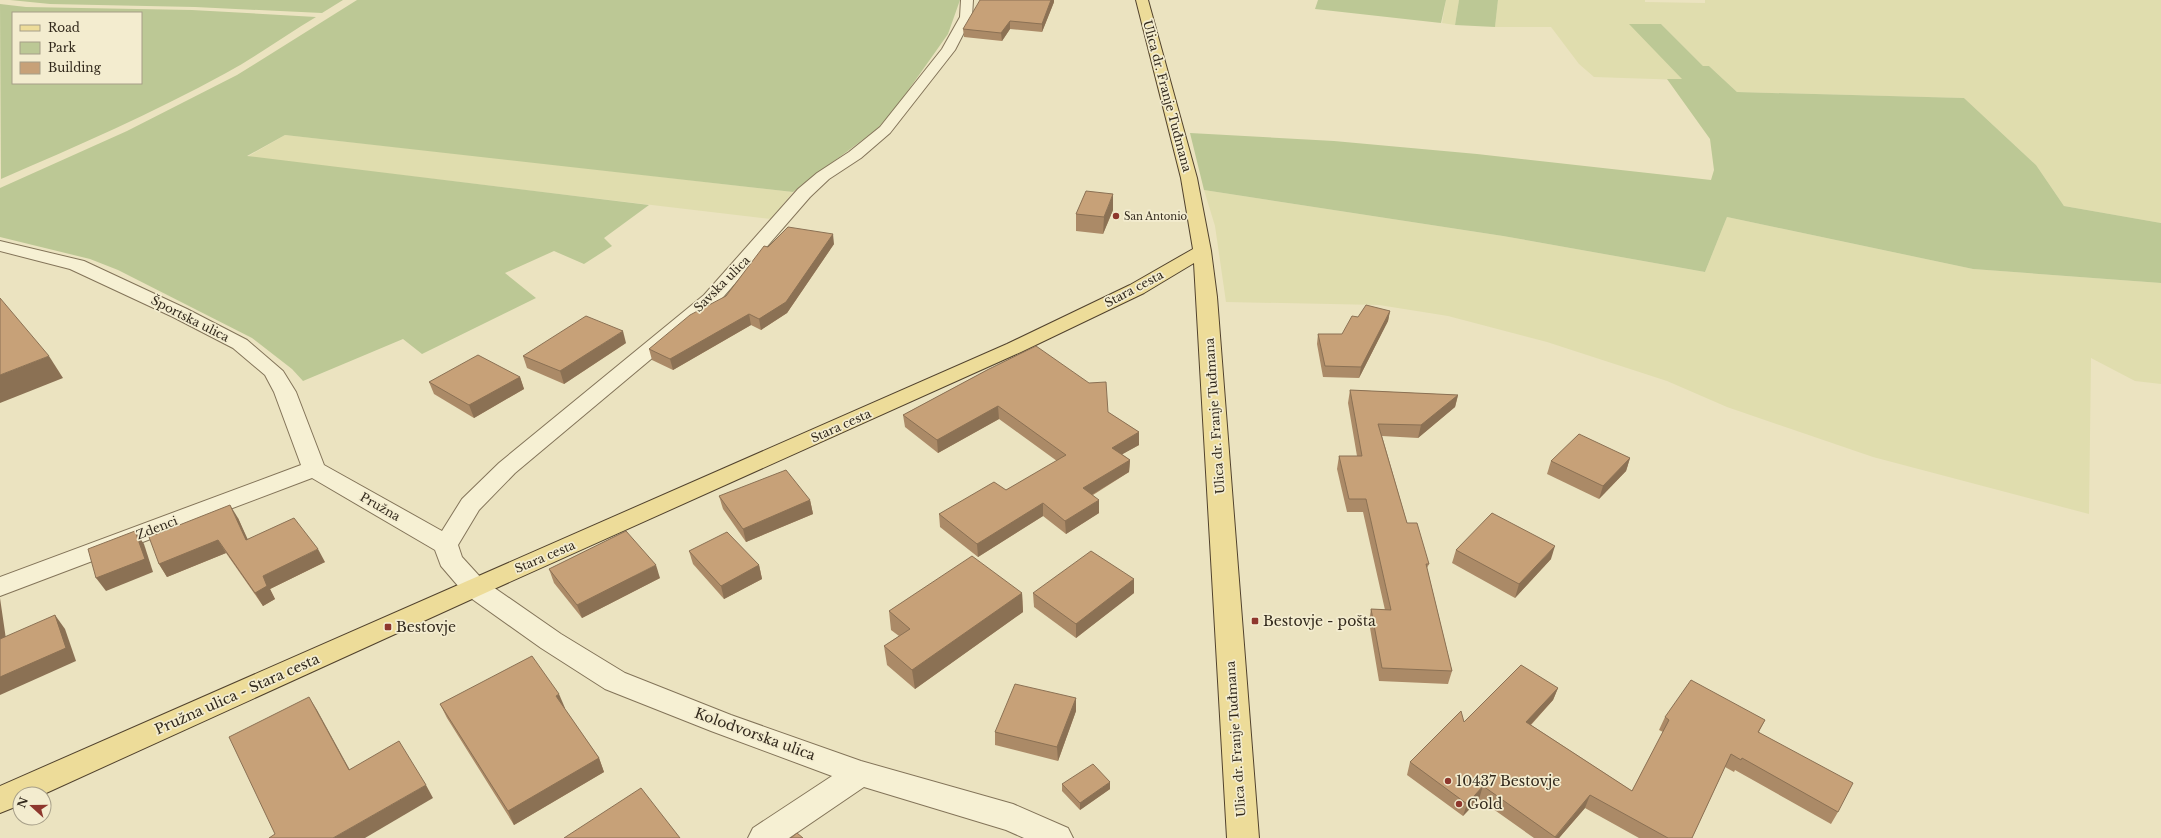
<svg xmlns="http://www.w3.org/2000/svg" width="2161" height="838" font-family="'Libre Baskerville',serif">
	<rect width="100%" height="100%" fill="#ebe3c0"/>
	<!-- farmland -->
	<g fill="#e0ddae">
		<path d="M 1446,0 L 1459,0 L 1455,25 L 1442,23 Z"/>
		<path d="M 1498,0 L 1645,0 L 1645,2 L 1705,3 L 1705,0 L 2161,0 L 2161,223 L 2064,206 L 2036,165 L 1964,98 L 1737,92 L 1709,66 L 1703,66 L 1661,24 L 1683,80 L 1594,77 L 1579,64 L 1551,27 L 1495,27 Z"/>
		<path d="M 285,135 L 488,157 L 793,192 L 771,219 L 247,157 Z"/>
		<path d="M 1204,190 L 1503,236 L 1705,272 L 1727,217 L 1973,269 L 2161,283 L 2161,384 L 2135,381 L 2091,358 L 2089,514 L 1873,457 L 1727,407 L 1667,381 L 1547,342 L 1448,316 L 1379,305 L 1226,302 L 1215,226 Z"/>
	</g>
	<!-- green -->
	<g fill="#bcc895" fill-rule="evenodd">
		<path d="M 10,0 L 343,0 L 322,13 L 195,7 L 50,4 Z"/>
		<path d="M 357,0 L 960,0 L 948,34 L 895,109 L 877,129 L 793,192 L 285,135 L 247,156 L 649,205 L 604,238 L 612,246 L 584,264 L 554,251 L 505,273 L 536,298 L 422,354 L 403,339 L 303,381 L 292,369 L 252,338 L 118,270 L 90,259 L 0,237 L 0,188 L 127,131 L 237,75 Z"/>
		<path d="M 1318,0 L 1446,0 L 1441,23 L 1315,9 Z"/>
		<path d="M 1459,0 L 1498,0 L 1495,27 L 1455,25 Z"/>
		<path d="M 0,4 L 26,7 L 192,10 L 316,17 C 286,35 257,56 226,73 C 153,113 77,146 1,179 ZM 13,13 L 141,13 L 141,83 L 13,83 Z"/>
		<path d="M 1629,24 L 1661,24 L 1703,66 L 1709,66 L 1737,92 L 1964,98 L 2036,165 L 2064,206 L 2161,223 L 2161,283 L 1973,269 L 1727,217 L 1705,272 L 1503,236 L 1204,190 L 1190,133 L 1334,141 L 1477,154 L 1711,180 L 1714,170 L 1710,139 L 1667,79 L 1682,79 Z"/>
	</g>
	<g fill="none" stroke-linecap="round" stroke-linejoin="round">
		<defs>
			<path id="minor" d="M 961,0 L 973,0 L 972,17 L 955,50 L 890,133 L 861,158 L 829,179 L 810,197 L 718,303 L 515,473 L 479,510 L 458,545 L 462,557 L 483,580 L 561,634 L 625,673 L 731,715 L 861,761 L 1013,804 L 1068,828 L 1073,838 L 1024,838 L 1006,830 L 864,787 L 789,838 L 748,838 L 753,828 L 832,776 L 711,731 L 605,689 L 541,648 L 465,594 L 441,566 L 435,550 L 312,478 L 0,596 L 0,577 L 301,465 L 274,392 L 265,375 L 233,348 L 173,317 L 70,269 L 0,251 L 0,241 L 84,261 L 187,309 L 247,340 L 283,371 L 296,392 L 324,465 L 442,531 L 462,499 L 499,463 L 704,295 L 798,189 L 817,173 L 849,152 L 880,127 L 942,49 L 960,17 Z"/>
			<path id="major" d="M 1136,0 L 1148,0 L 1197,178 L 1211,251 L 1217,297 L 1259,838 L 1227,838 L 1194,263 L 1144,293 L 1021,352 L 483,594 L 44,794 L 20,794 L 20,805 L 0,813 L 0,786 L 1007,344 L 1130,285 L 1193,249 L 1181,178 Z"/>
		</defs>
		<!-- minor casing -->
		<use href="#minor" stroke="#837459" stroke-width="2"/>
		<!-- major casing -->
		<use href="#major" stroke="#51422d" stroke-width="2"/>
		<!-- minor -->
		<use href="#minor" fill="#f6f0d3" fill-rule="evenodd"/>
		<!-- major -->
		<use href="#major" fill="#eddc99" fill-rule="evenodd"/>
	</g>
	<!-- wall -->
	<g fill="#ab8a67">
		<path d="M 1054,2 L 1042,32 L 1010,29 L 1002,41 L 964,37 L 963,29 Z"/>
		<path d="M 1113,210 L 1103,234 L 1076,231 L 1076,214 Z"/>
		<path d="M 834,244 L 787,313 L 761,330 L 751,325 L 673,370 L 652,360 L 649,349 L 726,296 L 768,247 Z"/>
		<path d="M 1390,311 L 1388,321 L 1359,378 L 1323,377 L 1317,344 L 1318,334 L 1342,334 L 1358,317 Z"/>
		<path d="M 626,343 L 564,384 L 527,368 L 523,356 Z"/>
		<path d="M 989,369 L 1108,412 L 1139,432 L 1139,445 L 1122,454 L 1130,460 L 1129,472 L 1093,495 L 1099,513 L 1066,534 L 1043,516 L 978,557 L 940,527 L 939,514 L 1006,490 L 1057,461 L 999,419 L 938,453 L 905,427 L 903,415 Z"/>
		<path d="M 520,377 L 524,389 L 474,418 L 434,394 L 429,382 Z"/>
		<path d="M 1350,390 L 1458,395 L 1455,407 L 1418,438 L 1382,436 L 1407,523 L 1429,564 L 1427,568 L 1452,671 L 1448,684 L 1379,681 L 1369,622 L 1371,609 L 1385,610 L 1363,512 L 1347,512 L 1337,469 L 1339,456 L 1357,456 L 1348,403 Z"/>
		<path d="M 1630,458 L 1626,471 L 1599,499 L 1547,474 L 1551,461 Z"/>
		<path d="M 719,496 L 810,500 L 813,514 L 746,542 L 723,509 Z"/>
		<path d="M 238,518 L 247,539 L 325,562 L 270,589 L 275,599 L 263,606 L 226,553 L 167,577 L 159,564 Z"/>
		<path d="M 1456,550 L 1551,559 L 1515,598 L 1452,563 Z"/>
		<path d="M 689,551 L 759,565 L 762,579 L 724,599 L 693,564 Z"/>
		<path d="M 549,569 L 660,578 L 582,618 L 554,583 Z"/>
		<path d="M 1134,579 L 1134,593 L 1076,638 L 1034,607 L 1033,593 Z"/>
		<path d="M 1022,593 L 1023,612 L 915,689 L 887,665 L 884,646 L 899,636 L 891,630 L 889,611 Z"/>
		<path d="M 1558,688 L 1553,700 L 1531,725 L 1632,791 L 1663,732 L 1659,730 L 1665,717 L 1765,720 L 1759,732 L 1838,812 L 1831,824 L 1735,770 L 1734,772 L 1725,767 L 1692,838 L 1639,838 L 1585,808 L 1559,838 L 1534,838 L 1479,799 L 1463,816 L 1407,775 L 1410,762 L 1464,722 Z"/>
		<path d="M 1076,698 L 1076,711 L 1058,761 L 995,745 L 995,732 Z"/>
		<path d="M 440,704 L 565,708 L 564,708 L 599,758 L 604,772 L 514,825 L 447,718 Z"/>
		<path d="M 1062,784 L 1110,789 L 1080,810 L 1062,791 Z"/>
	</g>
	<!-- shaded-wall -->
	<g fill="#8b7154">
		<path d="M 1051,0 L 1054,0 L 1054,2 L 1042,32 L 1042,24 Z"/>
		<path d="M 1010,21 L 1010,29 L 1002,41 L 1001,33 Z"/>
		<path d="M 1113,194 L 1113,210 L 1103,234 L 1104,217 Z"/>
		<path d="M 833,234 L 834,244 L 787,313 L 761,330 L 759,319 Z"/>
		<path d="M 1390,311 L 1388,321 L 1359,378 L 1361,367 Z"/>
		<path d="M 749,314 L 751,325 L 673,370 L 670,359 Z"/>
		<path d="M 623,331 L 626,343 L 564,384 L 560,371 Z"/>
		<path d="M 49,356 L 63,378 L 0,403 L 0,375 Z"/>
		<path d="M 520,377 L 524,389 L 474,418 L 469,405 Z"/>
		<path d="M 1458,395 L 1455,407 L 1418,438 L 1421,425 Z"/>
		<path d="M 998,406 L 999,419 L 938,453 L 937,440 Z"/>
		<path d="M 1139,432 L 1139,445 L 1112,460 L 1112,448 Z"/>
		<path d="M 1630,458 L 1626,471 L 1599,499 L 1603,486 Z"/>
		<path d="M 1130,460 L 1129,472 L 1083,500 L 1083,488 Z"/>
		<path d="M 810,500 L 813,514 L 746,542 L 743,529 Z"/>
		<path d="M 1099,500 L 1099,513 L 1066,534 L 1065,521 Z"/>
		<path d="M 1043,503 L 1043,516 L 978,557 L 977,544 Z"/>
		<path d="M 230,505 L 238,518 L 254,553 L 246,540 Z"/>
		<path d="M 135,531 L 144,544 L 153,572 L 106,591 L 96,578 Z"/>
		<path d="M 218,540 L 226,553 L 167,577 L 159,564 Z"/>
		<path d="M 1555,546 L 1551,559 L 1515,598 L 1519,584 Z"/>
		<path d="M 318,549 L 325,562 L 270,589 L 275,599 L 263,606 L 255,593 L 263,576 Z"/>
		<path d="M 656,565 L 660,578 L 582,618 L 577,605 Z"/>
		<path d="M 759,565 L 762,579 L 724,599 L 721,586 Z"/>
		<path d="M 1134,579 L 1134,593 L 1076,638 L 1076,624 Z"/>
		<path d="M 1022,593 L 1023,612 L 915,689 L 912,670 Z"/>
		<path d="M 0,597 L 0,598 L 8,653 L 0,643 Z"/>
		<path d="M 55,615 L 65,629 L 76,661 L 0,695 L 0,677 Z"/>
		<path d="M 1558,688 L 1553,700 L 1522,734 L 1526,722 Z"/>
		<path d="M 559,694 L 565,708 L 561,710 L 556,696 Z"/>
		<path d="M 309,697 L 317,710 L 357,783 L 349,770 Z"/>
		<path d="M 1076,698 L 1076,711 L 1058,761 L 1057,747 Z"/>
		<path d="M 599,758 L 604,772 L 514,825 L 508,811 Z"/>
		<path d="M 1110,782 L 1110,789 L 1080,810 L 1080,803 Z"/>
		<path d="M 426,785 L 433,798 L 365,838 L 333,838 Z"/>
		<path d="M 1483,786 L 1479,799 L 1463,816 L 1467,804 Z"/>
		<path d="M 1590,795 L 1585,808 L 1559,838 L 1555,838 Z"/>
	</g>
	<!-- building -->
	<g fill="#c7a178" stroke="#8b7154">
		<path d="M 980,0 L 1051,0 L 1042,24 L 1010,21 L 1001,33 L 963,29 Z"/>
		<path d="M 1086,191 L 1113,194 L 1104,217 L 1076,214 Z"/>
		<path d="M 788,227 L 833,234 L 786,302 L 759,319 L 749,314 L 670,359 L 649,349 L 690,315 L 726,296 L 764,246 L 768,247 Z"/>
		<path d="M 0,298 L 49,356 L 0,375 Z"/>
		<path d="M 1366,305 L 1390,311 L 1361,367 L 1325,366 L 1318,334 L 1342,334 L 1352,316 L 1358,317 Z"/>
		<path d="M 586,316 L 623,331 L 560,371 L 523,356 Z"/>
		<path d="M 1036,346 L 1089,383 L 1106,382 L 1108,412 L 1139,432 L 1112,448 L 1130,460 L 1083,488 L 1099,500 L 1065,521 L 1043,503 L 977,544 L 939,514 L 994,482 L 1006,490 L 1066,455 L 998,406 L 937,440 L 903,415 L 989,369 Z"/>
		<path d="M 478,355 L 520,377 L 469,405 L 429,382 Z"/>
		<path d="M 1350,390 L 1458,395 L 1421,425 L 1378,424 L 1407,523 L 1417,523 L 1429,564 L 1426,564 L 1452,671 L 1382,668 L 1371,609 L 1391,610 L 1366,499 L 1349,499 L 1339,456 L 1362,456 Z"/>
		<path d="M 1579,434 L 1630,458 L 1603,486 L 1551,461 Z"/>
		<path d="M 786,470 L 810,500 L 743,529 L 719,496 Z"/>
		<path d="M 230,505 L 246,540 L 294,518 L 318,549 L 263,576 L 267,586 L 255,593 L 218,540 L 159,564 L 149,537 Z"/>
		<path d="M 1492,513 L 1555,546 L 1519,584 L 1456,550 Z"/>
		<path d="M 135,531 L 145,559 L 96,578 L 88,549 Z"/>
		<path d="M 626,531 L 656,565 L 577,605 L 549,569 Z"/>
		<path d="M 727,532 L 759,565 L 721,586 L 689,551 Z"/>
		<path d="M 1091,551 L 1134,579 L 1076,624 L 1033,593 Z"/>
		<path d="M 972,556 L 1022,593 L 912,670 L 884,646 L 910,629 L 889,611 Z"/>
		<path d="M 55,615 L 66,648 L 0,677 L 0,639 Z"/>
		<path d="M 532,656 L 559,694 L 556,696 L 599,758 L 508,811 L 440,704 Z"/>
		<path d="M 1521,665 L 1558,688 L 1526,722 L 1632,791 L 1669,720 L 1665,717 L 1691,680 L 1765,720 L 1758,732 L 1853,783 L 1838,812 L 1742,758 L 1741,760 L 1731,754 L 1692,838 L 1668,838 L 1590,795 L 1555,837 L 1483,786 L 1467,804 L 1410,762 L 1461,711 L 1464,722 Z"/>
		<path d="M 1015,684 L 1076,698 L 1057,747 L 995,732 Z"/>
		<path d="M 309,697 L 349,770 L 399,741 L 426,785 L 333,838 L 269,838 L 275,834 L 229,737 Z"/>
		<path d="M 1093,764 L 1110,782 L 1080,803 L 1062,784 Z"/>
		<path d="M 641,788 L 680,838 L 564,838 Z"/>
		<path d="M 797,833 L 803,838 L 791,838 Z"/>
	</g>
	<!-- markers -->
	<g fill="#8e372d" stroke="#f3eccf" stroke-width="1.5">
		<circle cx="1116" cy="216" r="4"/>
		<rect x="1251" y="617" width="8" height="8" rx="2"/>
		<rect x="384" y="623" width="8" height="8" rx="2"/>
		<circle cx="1448" cy="781" r="4"/>
		<circle cx="1459" cy="804" r="4"/>
	</g>
	<g text-anchor="middle" stroke-width="3.5" stroke-linejoin="round" paint-order="stroke">
		<!-- far-poi labels -->
		<g font-size="10" fill="#332a1d" stroke="#f3eccf" text-anchor="start">
			<text x="1124" y="220">San Antonio</text>
		</g>
		<!-- street labels -->
		<g font-size="12" fill="#332a1d" stroke="#f3eccf">
			<text transform="translate(1167 96) rotate(75)" y="4">Ulica dr. Franje Tuđmana</text>
			<text transform="translate(722 284) rotate(-45)" y="4">Savska ulica</text>
			<text transform="translate(1134 289) rotate(-28)" y="4">Stara cesta</text>
			<text transform="translate(190 319) rotate(27)" y="4">Športska ulica</text>
			<text transform="translate(1215 416) rotate(-94)" y="4">Ulica dr. Franje Tuđmana</text>
			<text transform="translate(841 426) rotate(-24)" y="4">Stara cesta</text>
			<text transform="translate(380 507) rotate(30)" y="4">Pružna</text>
			<text transform="translate(157 528) rotate(-21)" y="4">Zdenci</text>
			<text transform="translate(545 557) rotate(-23)" y="4">Stara cesta</text>
			<text transform="translate(1236 739) rotate(-94)" y="4">Ulica dr. Franje Tuđmana</text>
		</g>
		<!-- near-poi labels -->
		<g font-size="14" fill="#332a1d" stroke="#f3eccf" text-anchor="start">
			<text x="1263" y="626">Bestovje - pošta</text>
			<text x="396" y="632">Bestovje</text>
			<text x="1456" y="786">10437 Bestovje</text>
			<text x="1467" y="809">Gold</text>
		</g>
		<!-- near-street labels -->
		<g font-size="14" fill="#332a1d" stroke="#f3eccf">
			<text transform="translate(237 694) rotate(-24)" y="5">Pružna ulica - Stara cesta</text>
			<text transform="translate(755 734) rotate(20)" y="5">Kolodvorska ulica</text>
		</g>
	</g>
	<!-- legend -->
	<rect x="12" y="12" width="130" height="72" fill="#f3eccf" stroke="#a69e88"/>
	<rect x="20" y="25" width="20" height="6" fill="#eddc99" stroke="#a69e88"/>
	<text x="48" y="32" font-size="12" fill="#332a1d">Road</text>
	<rect x="20" y="42" width="20" height="12" fill="#bcc895" stroke="#a69e88"/>
	<text x="48" y="52" font-size="12" fill="#332a1d">Park</text>
	<rect x="20" y="62" width="20" height="12" fill="#c7a178" stroke="#a69e88"/>
	<text x="48" y="72" font-size="12" fill="#332a1d">Building</text>
	<!-- north arrow -->
	<g transform="translate(32 806) rotate(291)"><circle r="19" fill="#f3eccf" stroke="#a69e88"/>
	<path d="M0-3L7 15L0 10L-7 15Z" fill="#8e372d"/>
	<text y="-6" font-size="11" font-weight="bold" text-anchor="middle" fill="#332a1d">N</text>
	</g>
</svg>
